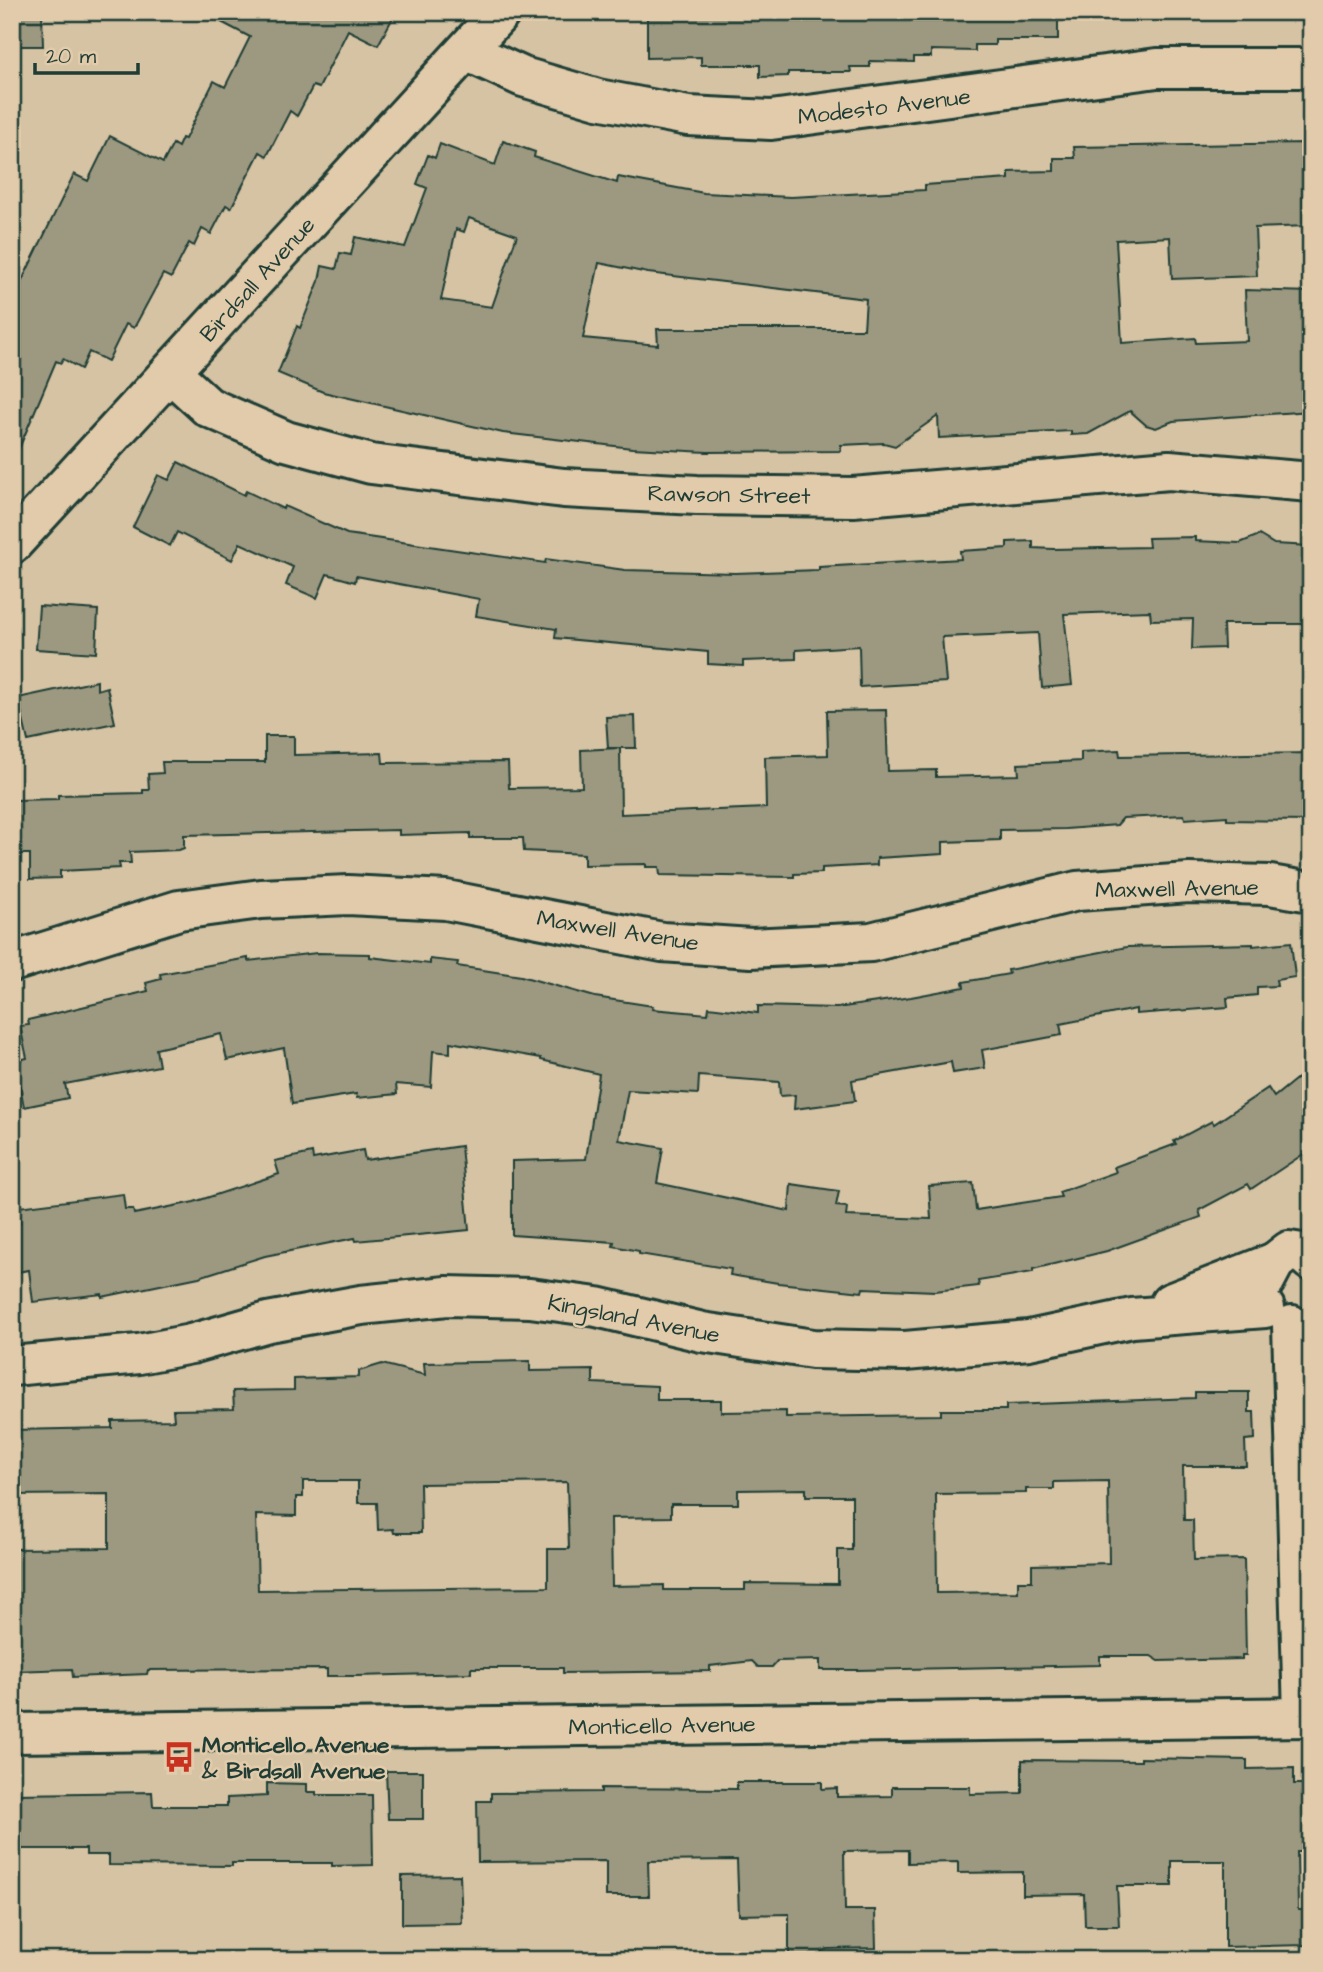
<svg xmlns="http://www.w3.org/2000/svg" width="1323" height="1972" font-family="'Architects Daughter',sans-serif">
	<rect width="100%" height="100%" fill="#d6c3a4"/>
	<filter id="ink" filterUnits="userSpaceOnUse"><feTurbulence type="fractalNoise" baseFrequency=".0143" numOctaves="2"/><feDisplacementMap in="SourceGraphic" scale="14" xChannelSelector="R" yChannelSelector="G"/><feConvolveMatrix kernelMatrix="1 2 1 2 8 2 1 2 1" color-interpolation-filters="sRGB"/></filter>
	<g filter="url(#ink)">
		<!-- building -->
		<g fill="#9d9981" stroke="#1f3d34" stroke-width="2" fill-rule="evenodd">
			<path d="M 12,12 L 42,12 L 43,46 L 12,46 Z"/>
			<path d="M 202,12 L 396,12 L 378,45 L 348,30 L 319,88 L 313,86 L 297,116 L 290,111 L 267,156 L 260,152 L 231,208 L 226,205 L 211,234 L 202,229 L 194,246 L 189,243 L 171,278 L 163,274 L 134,328 L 126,324 L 108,361 L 89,352 L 81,369 L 63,359 L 61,363 L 56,361 L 12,465 L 12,301 L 74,174 L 88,181 L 110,136 L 163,163 L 173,144 L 178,147 L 182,138 L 185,139 L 214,81 L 225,87 L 250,37 Z"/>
			<path d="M 647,12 L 1058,12 L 1058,40 L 995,40 L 995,45 L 975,45 L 975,51 L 931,50 L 931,57 L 914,57 L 914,62 L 870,61 L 870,67 L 850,67 L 851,72 L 788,72 L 788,76 L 760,77 L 760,65 L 701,65 L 701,57 L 647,58 Z"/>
			<path d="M 503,141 L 535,152 L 534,157 L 617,183 L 618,177 L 704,193 L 791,197 L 925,190 L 925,185 L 1009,179 L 1009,172 L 1054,171 L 1054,158 L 1075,158 L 1074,147 L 1304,143 L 1307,226 L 1255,228 L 1257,276 L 1172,279 L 1170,237 L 1116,240 L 1122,343 L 1195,338 L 1196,343 L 1247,341 L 1245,290 L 1311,292 L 1311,411 L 1173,421 L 1156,428 L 1146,425 L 1130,411 L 1088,434 L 1071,435 L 1071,431 L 939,438 L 938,416 L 895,446 L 884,443 L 841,445 L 841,451 L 707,452 L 632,448 L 503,433 L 323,392 L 278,373 L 297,326 L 300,328 L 319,281 L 322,266 L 336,269 L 340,253 L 351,255 L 355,237 L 405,247 L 427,188 L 417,184 L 428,155 L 435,158 L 440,144 L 495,165 ZM 469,218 L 517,235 L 492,307 L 441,300 L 456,229 L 464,232 ZM 599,263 L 648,273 L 866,299 L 864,329 L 657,329 L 658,345 L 583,338 Z"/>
			<path d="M 178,462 L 244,495 L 246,491 L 283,509 L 284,506 L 347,534 L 545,563 L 546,559 L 625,570 L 735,573 L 819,570 L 819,567 L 961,559 L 960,551 L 1007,548 L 1007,542 L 1033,541 L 1033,548 L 1053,549 L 1149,547 L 1148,538 L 1195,537 L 1195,541 L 1240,543 L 1259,535 L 1274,544 L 1311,546 L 1311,624 L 1223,624 L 1224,648 L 1192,649 L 1193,619 L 1151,620 L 1150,611 L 1064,614 L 1072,685 L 1042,688 L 1038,633 L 942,637 L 946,682 L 860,687 L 859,646 L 796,650 L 796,659 L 743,661 L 743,666 L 708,664 L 708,652 L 555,638 L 556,629 L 476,616 L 479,599 L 356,576 L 355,582 L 327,574 L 317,598 L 286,585 L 293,567 L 240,543 L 232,560 L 177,532 L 170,546 L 133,527 L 158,475 L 169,480 Z"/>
			<path d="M 39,606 L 98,610 L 96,653 L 36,649 Z"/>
			<path d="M 97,681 L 97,690 L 107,687 L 115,723 L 28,741 L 18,698 Z"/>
			<path d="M 886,710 L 888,771 L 936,770 L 936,777 L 1019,775 L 1018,764 L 1081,761 L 1081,752 L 1119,750 L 1120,756 L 1311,753 L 1311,821 L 1227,820 L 1227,816 L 1185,819 L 1184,815 L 1123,818 L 1117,825 L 1066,829 L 1000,830 L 1000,840 L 943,842 L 943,854 L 877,858 L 877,865 L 822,868 L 822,873 L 794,874 L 794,877 L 660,875 L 659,867 L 646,867 L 646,864 L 584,865 L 584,854 L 524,851 L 523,838 L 470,838 L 470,833 L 399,835 L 399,830 L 184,835 L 184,848 L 179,850 L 130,852 L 131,863 L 119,863 L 120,868 L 60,871 L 60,878 L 30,879 L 30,854 L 17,854 L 16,800 L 58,799 L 58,795 L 143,793 L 143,790 L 149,790 L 148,774 L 163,773 L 162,762 L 265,762 L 265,736 L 294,736 L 294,755 L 382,753 L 383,763 L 508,762 L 509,788 L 582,787 L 581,750 L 620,748 L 621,814 L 766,808 L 765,757 L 828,755 L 827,711 Z"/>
			<path d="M 635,716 L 636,748 L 608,748 L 606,717 Z"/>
			<path d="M 1291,942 L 1295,977 L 1276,980 L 1277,986 L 1257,987 L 1257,995 L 1227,998 L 1228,1007 L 1136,1014 L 1136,1009 L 1060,1024 L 1062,1035 L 982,1050 L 985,1068 L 953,1073 L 951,1062 L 852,1080 L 855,1101 L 794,1109 L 795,1095 L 780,1096 L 779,1082 L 699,1076 L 698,1094 L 628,1090 L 619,1140 L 663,1148 L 657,1183 L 789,1211 L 791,1184 L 839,1191 L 836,1206 L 847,1207 L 846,1216 L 931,1219 L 929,1186 L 973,1183 L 976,1210 L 1061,1197 L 1059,1192 L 1116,1172 L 1114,1167 L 1176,1144 L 1174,1141 L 1212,1121 L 1214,1124 L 1268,1088 L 1274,1097 L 1311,1067 L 1311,1149 L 1251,1189 L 1248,1184 L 1199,1210 L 1201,1217 L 1107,1251 L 1033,1269 L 1033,1272 L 978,1281 L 979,1286 L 935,1291 L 863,1288 L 862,1292 L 778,1283 L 730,1275 L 731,1269 L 639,1254 L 639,1251 L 613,1246 L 614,1242 L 512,1235 L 512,1161 L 586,1159 L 599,1074 L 541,1060 L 541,1058 L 450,1042 L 450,1053 L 433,1051 L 431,1087 L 396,1084 L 397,1094 L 357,1098 L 356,1094 L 292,1104 L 284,1048 L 227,1060 L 221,1034 L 156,1049 L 159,1066 L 65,1084 L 68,1098 L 24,1107 L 15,1061 L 27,1058 L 20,1026 L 29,1025 L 28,1020 L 148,991 L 146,983 L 161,979 L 160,974 L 248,958 L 248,961 L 317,953 L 370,954 L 370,957 L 430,964 L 430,959 L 458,962 L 457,966 L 521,976 L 595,997 L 653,1006 L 652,1009 L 708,1014 L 709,1007 L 758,1013 L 758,1006 L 837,1008 L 911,997 L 964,987 L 963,982 L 1009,974 L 1008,970 L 1127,947 L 1253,944 L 1253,946 Z"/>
			<path d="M 461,1146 L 469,1230 L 356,1241 L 355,1238 L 265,1256 L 199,1277 L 102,1297 L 102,1294 L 33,1302 L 29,1270 L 17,1272 L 12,1225 L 20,1224 L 18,1207 L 123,1194 L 125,1209 L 133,1209 L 134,1214 L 194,1202 L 279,1174 L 275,1161 L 312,1153 L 313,1159 L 363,1150 L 365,1160 Z"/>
			<path d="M 530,1361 L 530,1371 L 593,1370 L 593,1383 L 657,1386 L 657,1400 L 721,1400 L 721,1412 L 786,1411 L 786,1417 L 941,1415 L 941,1410 L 1006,1410 L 1006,1405 L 1195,1398 L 1195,1392 L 1249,1392 L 1249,1412 L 1254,1412 L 1255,1439 L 1245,1440 L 1246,1466 L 1183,1466 L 1184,1520 L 1193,1520 L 1194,1560 L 1244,1559 L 1246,1655 L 1242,1655 L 1242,1659 L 1159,1661 L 1151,1656 L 1100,1656 L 1100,1665 L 857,1670 L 820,1670 L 820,1660 L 777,1661 L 772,1667 L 758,1667 L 752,1661 L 710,1666 L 710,1671 L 563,1673 L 563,1668 L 471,1668 L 471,1673 L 357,1676 L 327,1676 L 327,1669 L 148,1670 L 147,1674 L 73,1677 L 72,1669 L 12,1671 L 12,1549 L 109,1548 L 109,1494 L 12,1495 L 12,1430 L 112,1428 L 112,1421 L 174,1420 L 173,1410 L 234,1409 L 233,1391 L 294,1390 L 294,1379 L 359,1377 L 359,1371 L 382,1364 L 425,1375 L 424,1363 ZM 303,1481 L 358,1481 L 358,1503 L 377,1503 L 378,1530 L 393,1529 L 394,1533 L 421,1533 L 420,1484 L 567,1482 L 569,1549 L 548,1549 L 548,1587 L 258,1590 L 256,1515 L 296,1516 L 296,1497 L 303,1497 ZM 1108,1481 L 1109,1563 L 1032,1565 L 1032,1581 L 1018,1581 L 1018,1592 L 937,1593 L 936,1494 L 1026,1493 L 1026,1489 L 1054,1489 L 1054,1482 ZM 806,1489 L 806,1496 L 852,1496 L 852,1550 L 838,1550 L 838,1584 L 745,1583 L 745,1590 L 664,1590 L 664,1585 L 612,1586 L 611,1518 L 671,1517 L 671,1504 L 738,1504 L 738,1490 Z"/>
			<path d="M 1141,1758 L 1247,1760 L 1247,1769 L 1294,1768 L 1294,1784 L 1309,1784 L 1311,1852 L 1297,1852 L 1298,1910 L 1307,1910 L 1308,1945 L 1225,1947 L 1225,1861 L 1172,1861 L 1172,1886 L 1117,1886 L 1119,1926 L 1085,1926 L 1084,1894 L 1023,1895 L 1023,1872 L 958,1873 L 958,1862 L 908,1863 L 908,1850 L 844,1851 L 845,1910 L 875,1910 L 876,1948 L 828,1949 L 822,1951 L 822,1960 L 789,1960 L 789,1914 L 739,1915 L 737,1860 L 648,1861 L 649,1896 L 606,1896 L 606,1861 L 478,1862 L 477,1801 L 491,1801 L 491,1793 L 601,1792 L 601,1788 L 737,1789 L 737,1782 L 822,1782 L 822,1789 L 837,1788 L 837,1797 L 892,1796 L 892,1787 L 970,1787 L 970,1794 L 1022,1793 L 1022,1760 L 1141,1761 Z"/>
			<path d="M 386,1771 L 423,1771 L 423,1819 L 388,1819 Z"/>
			<path d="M 267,1783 L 307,1784 L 307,1792 L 316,1792 L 316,1795 L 372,1795 L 373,1865 L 332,1866 L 332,1863 L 232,1863 L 232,1866 L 109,1865 L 109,1855 L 86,1855 L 86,1849 L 12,1849 L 12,1797 L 16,1797 L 16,1794 L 152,1792 L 153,1806 L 227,1806 L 227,1798 L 267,1796 Z"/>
			<path d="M 460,1875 L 462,1923 L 402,1924 L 402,1876 Z"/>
		</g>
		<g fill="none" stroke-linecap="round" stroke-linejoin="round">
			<defs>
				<g id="minor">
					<path d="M 466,51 L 523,77 L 598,99 L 688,116 L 771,120 L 1157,68 L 1311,68"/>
					<path d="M 171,373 L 208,407 L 286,441 L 371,464 L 564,488 L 697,495 L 853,497 L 1169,470 L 1311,482"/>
					<path d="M 12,544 L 501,12"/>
					<path d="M 12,962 L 179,910 L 261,899 L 348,895 L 446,900 L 662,942 L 751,948 L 871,942 L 1077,891 L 1189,883 L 1270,885 L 1311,892"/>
					<path d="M 1265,1281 L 1275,1262 L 1289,1251 L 1302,1253 L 1311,1261"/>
					<path d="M 1170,1303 L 1275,1262"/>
					<path d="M 1292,1325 L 1303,1716"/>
					<path d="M 12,1366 L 139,1354 L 191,1344 L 268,1322 L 361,1305 L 447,1296 L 530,1298 L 597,1307 L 702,1332 L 813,1349 L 905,1351 L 1029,1340 L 1132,1318 L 1265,1308"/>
					<path d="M 12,1733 L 1311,1717"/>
				</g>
			</defs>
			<!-- minor casing -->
			<use href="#minor" stroke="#1f3d34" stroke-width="44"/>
			<!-- minor -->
			<use href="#minor" stroke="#e2cbab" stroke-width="38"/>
		</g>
	</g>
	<!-- icons -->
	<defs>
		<symbol id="bus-bare" viewBox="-9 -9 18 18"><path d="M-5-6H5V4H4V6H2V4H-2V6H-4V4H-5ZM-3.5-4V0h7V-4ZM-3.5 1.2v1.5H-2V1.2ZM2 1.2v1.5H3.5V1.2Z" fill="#c8321e" stroke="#e2cbab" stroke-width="2.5" paint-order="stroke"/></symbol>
	</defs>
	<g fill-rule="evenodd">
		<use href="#bus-bare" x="157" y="1735" width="44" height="44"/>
	</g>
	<g text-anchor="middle" stroke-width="5" stroke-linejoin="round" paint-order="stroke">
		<!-- street labels -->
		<g font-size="23" fill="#1f3d34" stroke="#e2cbab">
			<text transform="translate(884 106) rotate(-7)" y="8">Modesto Avenue</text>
			<text transform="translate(257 279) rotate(-48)" y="8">Birdsall Avenue</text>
			<text transform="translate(729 494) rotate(1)" y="8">Rawson Street</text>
			<text transform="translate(1177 888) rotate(-1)" y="8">Maxwell Avenue</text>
			<text transform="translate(618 930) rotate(9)" y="8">Maxwell Avenue</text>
			<text transform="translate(634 1318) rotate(11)" y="8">Kingsland Avenue</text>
			<text transform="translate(662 1725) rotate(-1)" y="8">Monticello Avenue</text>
		</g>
		<!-- poi labels -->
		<g font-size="23" font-weight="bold" fill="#1f3d34" stroke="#e2cbab" text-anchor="start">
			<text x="202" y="1752">Monticello Avenue<tspan x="202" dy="26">&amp; Birdsall Avenue</tspan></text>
		</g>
	</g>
	<!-- margin -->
	<rect width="1323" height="1972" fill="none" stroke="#e2cbab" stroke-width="42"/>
	<rect x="21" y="21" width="1281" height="1930" fill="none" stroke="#1f3d34" stroke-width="2.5" filter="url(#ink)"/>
	<!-- scale -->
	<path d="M35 63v10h103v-10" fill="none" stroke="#1f3d34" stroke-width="3.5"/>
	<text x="46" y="63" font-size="21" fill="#1f3d34" stroke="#e2cbab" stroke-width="5" paint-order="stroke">20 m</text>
</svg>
